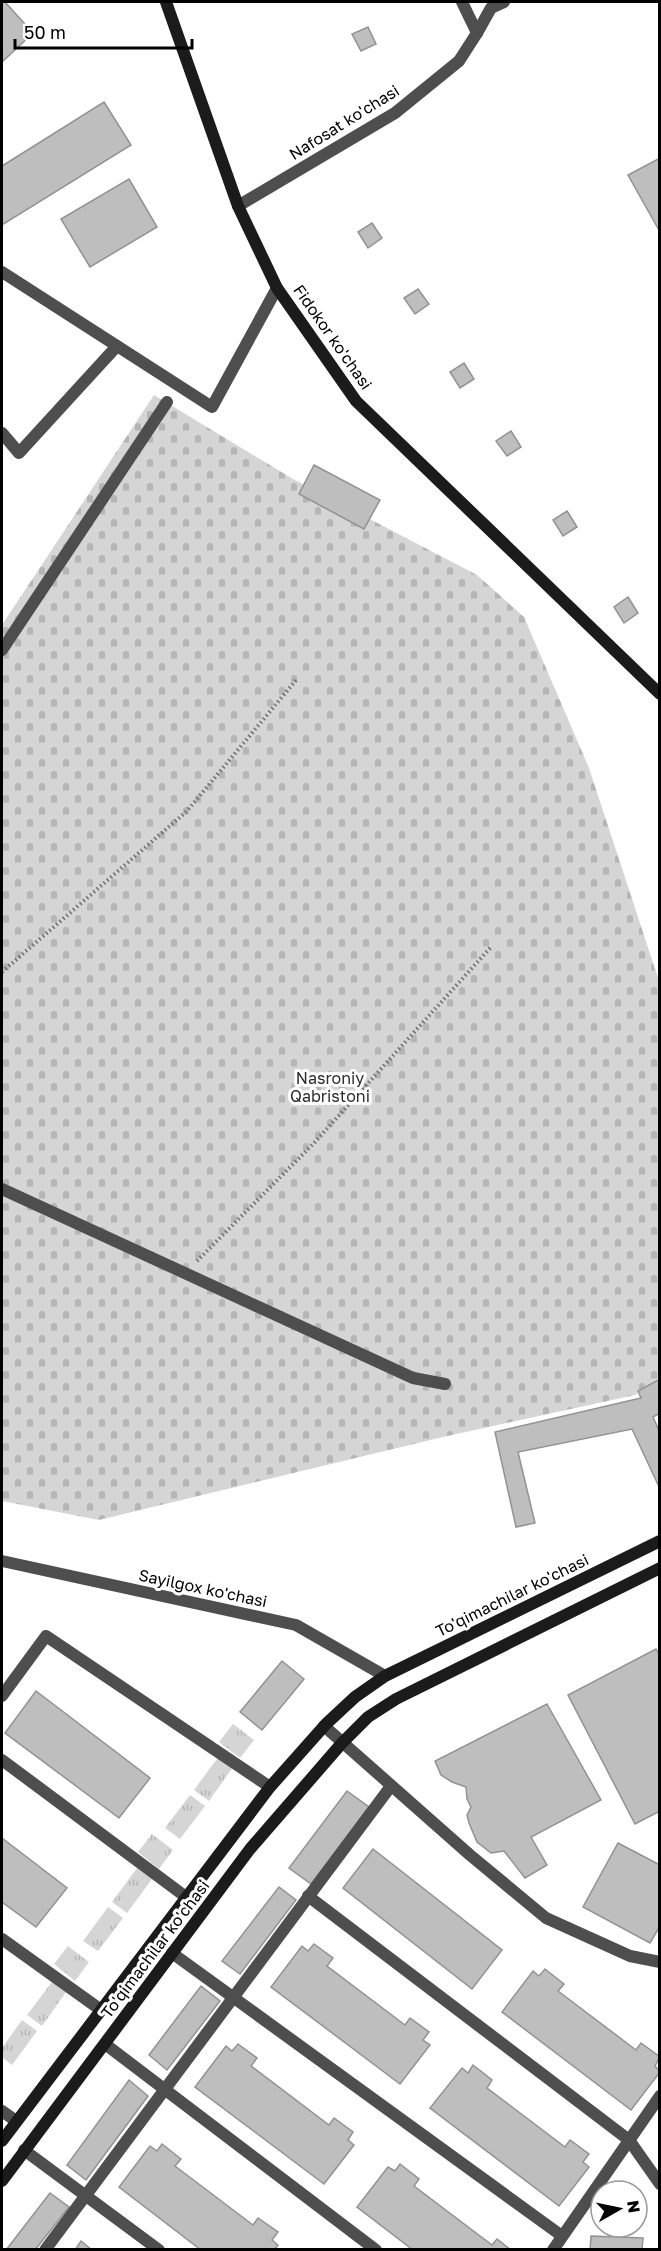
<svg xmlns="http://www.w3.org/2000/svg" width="661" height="2251" font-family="'Golos Text',sans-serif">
	<defs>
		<pattern id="grass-tufts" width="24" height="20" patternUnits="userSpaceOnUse" patternTransform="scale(1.5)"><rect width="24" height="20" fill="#d5d5d5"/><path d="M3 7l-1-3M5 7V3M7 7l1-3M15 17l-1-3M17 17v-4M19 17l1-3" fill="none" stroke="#b5b5b5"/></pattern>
		<pattern id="cemetery-stones" width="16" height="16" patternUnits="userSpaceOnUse" patternTransform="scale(1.5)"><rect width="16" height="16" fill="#d5d5d5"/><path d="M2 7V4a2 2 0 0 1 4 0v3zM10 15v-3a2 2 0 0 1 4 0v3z" fill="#b5b5b5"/></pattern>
	</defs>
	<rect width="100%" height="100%" fill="#fff"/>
	<!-- grass -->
	<g fill="url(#grass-tufts)">
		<path d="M 233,1724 L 254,1740 L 240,1758 L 219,1742 Z"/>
		<path d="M 219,1756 L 233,1767 L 209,1801 L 194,1790 Z"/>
		<path d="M 190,1795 L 205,1806 L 180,1839 L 165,1828 Z"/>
		<path d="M 152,1834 L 173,1850 L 159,1869 L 138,1852 Z"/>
		<path d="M 137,1868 L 152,1879 L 127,1913 L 112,1902 Z"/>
		<path d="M 108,1907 L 123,1918 L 98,1951 L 83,1941 Z"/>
		<path d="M 68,1946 L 89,1962 L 75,1981 L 54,1964 Z"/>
		<path d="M 52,1982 L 66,1992 L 42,2026 L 27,2015 Z"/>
		<path d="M 22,2020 L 37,2031 L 12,2065 L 2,2057 L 2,2048 Z"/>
	</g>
	<!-- cemetery -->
	<path fill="url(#cemetery-stones)" d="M 154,395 L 293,479 L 477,575 L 524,617 L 589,768 L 659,981 L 659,1378 L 635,1395 L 443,1437 L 99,1520 L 2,1501 L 2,625 Z"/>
	<!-- building -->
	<g fill="#bebebe" stroke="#929292" stroke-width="1.5">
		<path d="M 2,2 L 5,2 L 33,33 L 2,62 Z"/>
		<path d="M 368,27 L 376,44 L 361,51 L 352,34 Z"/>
		<path d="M 104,102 L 131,145 L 2,225 L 2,166 Z"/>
		<path d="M 660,158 L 660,232 L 628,175 Z"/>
		<path d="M 129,179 L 157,227 L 90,267 L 61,219 Z"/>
		<path d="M 372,223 L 382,238 L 368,248 L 358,232 Z"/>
		<path d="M 418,289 L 429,304 L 415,314 L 404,298 Z"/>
		<path d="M 464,363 L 474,379 L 460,388 L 450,372 Z"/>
		<path d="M 511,431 L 521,447 L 507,456 L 496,441 Z"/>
		<path d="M 314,465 L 380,500 L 364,529 L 299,494 Z"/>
		<path d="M 567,511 L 577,527 L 563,536 L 553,520 Z"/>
		<path d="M 628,597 L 638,613 L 624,623 L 614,607 Z"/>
		<path d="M 660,1379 L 660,1413 L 653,1417 L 660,1433 L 660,1489 L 632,1429 L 518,1452 L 535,1523 L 516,1527 L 495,1432 L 641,1398 L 638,1391 Z"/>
		<path d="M 656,1649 L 660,1656 L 660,1811 L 635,1824 L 568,1695 Z"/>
		<path d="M 282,1661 L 304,1679 L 262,1730 L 240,1712 Z"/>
		<path d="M 36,1691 L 150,1778 L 119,1818 L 5,1733 Z"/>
		<path d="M 547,1704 L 601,1800 L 531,1837 L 547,1865 L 525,1878 L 504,1851 L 491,1853 L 477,1842 L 469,1823 L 467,1815 L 471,1807 L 467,1799 L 466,1787 L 452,1782 L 441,1775 L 435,1761 Z"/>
		<path d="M 347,1791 L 369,1807 L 311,1884 L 289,1868 Z"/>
		<path d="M 2,1838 L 67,1888 L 36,1927 L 2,1902 Z"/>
		<path d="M 618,1843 L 660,1865 L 660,1926 L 650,1943 L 583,1907 Z"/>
		<path d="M 373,1849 L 502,1950 L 472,1989 L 343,1888 Z"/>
		<path d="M 279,1887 L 296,1900 L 240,1974 L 222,1961 Z"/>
		<path d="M 314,1944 L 333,1958 L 327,1966 L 405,2025 L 410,2018 L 429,2032 L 423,2040 L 430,2045 L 400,2084 L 271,1987 L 302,1946 L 308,1951 Z"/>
		<path d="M 545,1969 L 564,1984 L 558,1991 L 636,2050 L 641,2043 L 660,2057 L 655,2066 L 660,2072 L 631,2110 L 502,2012 L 533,1971 L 539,1976 Z"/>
		<path d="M 201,1986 L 220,2001 L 167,2070 L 149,2055 Z"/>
		<path d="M 238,2044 L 257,2058 L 251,2066 L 329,2125 L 334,2118 L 353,2132 L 348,2140 L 354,2145 L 324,2184 L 195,2087 L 226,2046 L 232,2051 Z"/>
		<path d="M 473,2065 L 492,2080 L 487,2088 L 565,2147 L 570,2140 L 589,2154 L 583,2162 L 589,2167 L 559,2206 L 430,2108 L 462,2068 L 468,2073 Z"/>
		<path d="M 129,2080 L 148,2096 L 86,2180 L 67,2165 Z"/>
		<path d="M 162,2144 L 181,2159 L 175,2166 L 253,2225 L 258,2218 L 278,2232 L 272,2240 L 278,2245 L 274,2250 L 201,2250 L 119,2187 L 150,2146 L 157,2151 Z"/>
		<path d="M 400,2164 L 419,2179 L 414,2186 L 492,2245 L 497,2239 L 511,2250 L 413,2250 L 357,2207 L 388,2167 L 395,2171 Z"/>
		<path d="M 50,2193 L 69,2207 L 35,2250 L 6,2250 Z"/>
		<path d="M 591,2236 L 643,2238 L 642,2249 L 650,2250 L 590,2250 Z"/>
		<path d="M 81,2241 L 92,2250 L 75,2250 Z"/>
	</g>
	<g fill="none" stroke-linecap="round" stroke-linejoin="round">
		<!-- path -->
		<g stroke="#707070" stroke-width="4" stroke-dasharray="1.5 3" stroke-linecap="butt">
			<path d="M 2,972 L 187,811 L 297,679"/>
			<path d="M 197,1261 L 315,1142 L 491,947"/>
		</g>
		<!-- lane -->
		<g stroke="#4e4e4e" stroke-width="12">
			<path d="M 2,272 L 212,407 L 277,288"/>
			<path d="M 2,433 L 19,453 L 117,346"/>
			<path d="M 2,650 L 167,402"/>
			<path d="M 2,1189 L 413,1378 L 445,1384"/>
			<path d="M 2,1561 L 296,1625 L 385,1676"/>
			<path d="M 2,1696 L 46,1636 L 270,1787"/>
			<path d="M 2,1760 L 186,1897"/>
			<path d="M 308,1896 L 629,2140 L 660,2184"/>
			<path d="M 2,1939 L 101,2010"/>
			<path d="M 172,1953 L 562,2236"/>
			<path d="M 105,2044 L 376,2250"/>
			<path d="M 2,2111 L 16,2121"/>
			<path d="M 24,2150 L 159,2250"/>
		</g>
		<!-- street -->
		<g stroke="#4e4e4e" stroke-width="12">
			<path d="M 462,2 L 477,33"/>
			<path d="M 238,206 L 395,113 L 459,61 L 477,33 L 491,8 L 504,2"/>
			<path d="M 324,1726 L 470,1855 L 546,1918 L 630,1956 L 660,1962"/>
			<path d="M 45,2250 L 391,1786"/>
			<path d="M 553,2250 L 660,2096"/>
		</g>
		<!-- secondary -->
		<g stroke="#1b1b1b" stroke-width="12">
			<path d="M 166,2 L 238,206 L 277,288 L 356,401 L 660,694"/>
			<path d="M 2,2141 L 270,1787 L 326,1724 L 355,1697 L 385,1676 L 660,1541"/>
			<path d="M 2,2181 L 250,1849 L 342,1743 L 368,1717 L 396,1699 L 660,1568"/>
		</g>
	</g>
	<g text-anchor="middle" stroke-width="6" stroke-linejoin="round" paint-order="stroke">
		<!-- street labels -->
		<g font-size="16" fill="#000" stroke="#fff">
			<text transform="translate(344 122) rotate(-32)" y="6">Nafosat ko'chasi</text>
			<text transform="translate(333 337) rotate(55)" y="6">Fidokor ko'chasi</text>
			<text transform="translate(203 1588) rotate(12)" y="6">Sayilgox ko'chasi</text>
			<text transform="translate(512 1595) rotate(-26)" y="6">To'qimachilar ko'chasi</text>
			<text transform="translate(155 1949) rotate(-53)" y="6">To'qimachilar ko'chasi</text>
		</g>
		<!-- park labels -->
		<g font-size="16" fill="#2c2c2c" stroke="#fff">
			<text x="330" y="1084">Nasroniy<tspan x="330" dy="18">Qabristoni</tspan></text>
		</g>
	</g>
	<!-- border -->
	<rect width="661" height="2251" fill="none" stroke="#000000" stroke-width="6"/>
	<!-- north arrow -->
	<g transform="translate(619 2209) rotate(81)"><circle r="28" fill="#ffffff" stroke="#999999" stroke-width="1.5"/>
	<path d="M0-4.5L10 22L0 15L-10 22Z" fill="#000000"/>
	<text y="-9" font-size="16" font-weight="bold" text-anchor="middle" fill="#000000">N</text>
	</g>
	<!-- scale -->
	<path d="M15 39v9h177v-9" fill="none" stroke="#000000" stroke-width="3"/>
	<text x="24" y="39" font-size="18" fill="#000000" stroke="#ffffff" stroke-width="4.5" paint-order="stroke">50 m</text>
</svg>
